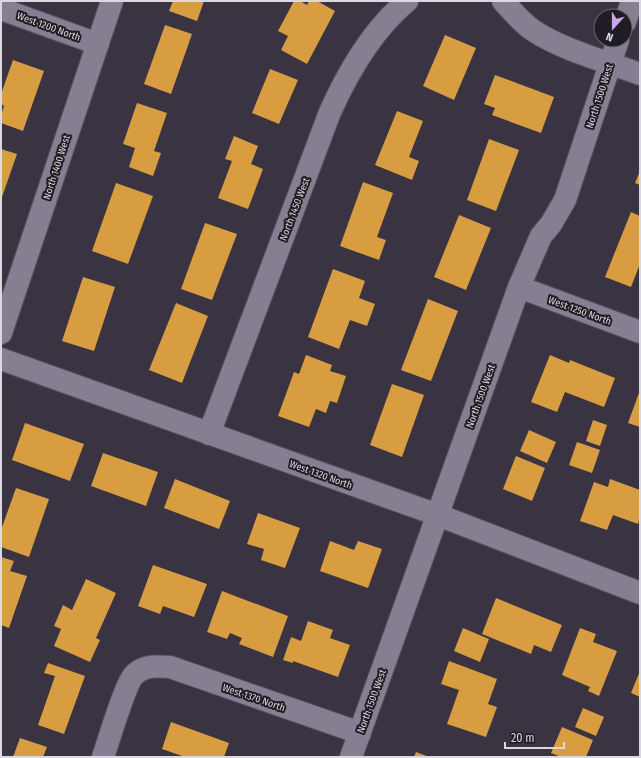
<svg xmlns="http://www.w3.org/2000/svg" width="641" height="758" font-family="'Fira Sans Condensed',sans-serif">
	<rect width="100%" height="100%" fill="#393342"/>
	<!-- building -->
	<g fill="#d79d40">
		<path d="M 173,1 L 204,1 L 197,21 L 169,11 Z"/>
		<path d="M 294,1 L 300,1 L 307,5 L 309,1 L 317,1 L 335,11 L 307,64 L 281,50 L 288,36 L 278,31 Z"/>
		<path d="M 165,25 L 192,34 L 171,94 L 144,84 Z"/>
		<path d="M 445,35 L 476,48 L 454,100 L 423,86 Z"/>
		<path d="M 13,60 L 44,71 L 23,131 L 1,123 L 1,115 L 4,106 L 1,104 L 1,94 Z"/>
		<path d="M 270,69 L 298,80 L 279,124 L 252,113 Z"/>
		<path d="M 495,75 L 554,97 L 541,133 L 492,115 L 495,108 L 484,104 Z"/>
		<path d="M 137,103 L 167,113 L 154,151 L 161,153 L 153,176 L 129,167 L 135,148 L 123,144 Z"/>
		<path d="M 397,111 L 423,121 L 409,157 L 419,161 L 412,180 L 375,165 Z"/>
		<path d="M 234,136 L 258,146 L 251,164 L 263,169 L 248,209 L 218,198 L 232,161 L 225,159 Z"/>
		<path d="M 489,139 L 519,150 L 496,211 L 467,200 Z"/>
		<path d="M 1,149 L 17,154 L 1,200 Z"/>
		<path d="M 640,171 L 640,185 L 635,183 Z"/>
		<path d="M 363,182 L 393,193 L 377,237 L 386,240 L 379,260 L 340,246 Z"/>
		<path d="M 116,183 L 153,196 L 128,264 L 92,251 Z"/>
		<path d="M 631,212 L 640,216 L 640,264 L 631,287 L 605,277 Z"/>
		<path d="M 459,215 L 491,228 L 466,290 L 434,277 Z"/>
		<path d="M 205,223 L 237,234 L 212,300 L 181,289 Z"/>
		<path d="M 333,269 L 365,281 L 359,298 L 375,304 L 367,326 L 350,320 L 339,349 L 308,337 Z"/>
		<path d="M 83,277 L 115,287 L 94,351 L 62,341 Z"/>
		<path d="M 428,299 L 458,311 L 431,381 L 401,370 Z"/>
		<path d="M 176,303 L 208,316 L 182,383 L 149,370 Z"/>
		<path d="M 306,355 L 332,365 L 330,371 L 346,376 L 337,403 L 330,401 L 326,413 L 316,409 L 309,427 L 278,416 L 294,372 L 299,374 Z"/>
		<path d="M 550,355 L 569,363 L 570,360 L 615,378 L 604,407 L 565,392 L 557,412 L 531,402 Z"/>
		<path d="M 392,384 L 424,395 L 402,457 L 370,445 Z"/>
		<path d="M 640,390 L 640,427 L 628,423 Z"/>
		<path d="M 593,420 L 607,425 L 600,446 L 586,441 Z"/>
		<path d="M 25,423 L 84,444 L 70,481 L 12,460 Z"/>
		<path d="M 529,430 L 556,442 L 547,463 L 520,451 Z"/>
		<path d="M 577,442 L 600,450 L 592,473 L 569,465 Z"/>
		<path d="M 103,453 L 158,472 L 146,506 L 91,486 Z"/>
		<path d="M 516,456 L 545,468 L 532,501 L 503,489 Z"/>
		<path d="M 175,479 L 230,501 L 219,529 L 164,508 Z"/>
		<path d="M 610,479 L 640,490 L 640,517 L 638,524 L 613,515 L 607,530 L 580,521 L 594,482 L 608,487 Z"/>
		<path d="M 16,488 L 49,499 L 29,557 L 1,547 L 1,530 Z"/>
		<path d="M 258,513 L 300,528 L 285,568 L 261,560 L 264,549 L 247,544 Z"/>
		<path d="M 330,541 L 354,550 L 358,541 L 382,549 L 368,588 L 320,571 Z"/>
		<path d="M 1,557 L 14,561 L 10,571 L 27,576 L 9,628 L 1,625 Z"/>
		<path d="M 153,565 L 207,584 L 194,617 L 163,606 L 160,614 L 138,606 Z"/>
		<path d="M 86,579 L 116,593 L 96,638 L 100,640 L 90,662 L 54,646 L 61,629 L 54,626 L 63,605 L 72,610 Z"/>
		<path d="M 222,591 L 288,616 L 273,657 L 239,644 L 242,638 L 230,633 L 227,639 L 207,632 Z"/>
		<path d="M 496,598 L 562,625 L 551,652 L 534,645 L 531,654 L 482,634 Z"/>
		<path d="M 308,621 L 333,630 L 330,638 L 350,645 L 338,677 L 293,661 L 293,663 L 283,660 L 291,637 L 301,641 Z"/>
		<path d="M 463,628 L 489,639 L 480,662 L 454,651 Z"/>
		<path d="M 580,628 L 596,634 L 593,642 L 617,651 L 599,696 L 588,691 L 590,687 L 562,675 Z"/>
		<path d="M 449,661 L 497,679 L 488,704 L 497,707 L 486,737 L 447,724 L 459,690 L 441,684 Z"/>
		<path d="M 48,663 L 85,676 L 64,734 L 38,725 L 55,676 L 44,673 Z"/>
		<path d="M 640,671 L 640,697 L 631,693 Z"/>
		<path d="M 583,708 L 604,717 L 596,736 L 575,727 Z"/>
		<path d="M 171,722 L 229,743 L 224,757 L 185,757 L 162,749 Z"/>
		<path d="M 562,727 L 593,740 L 586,757 L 561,757 L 551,753 Z"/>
		<path d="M 20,738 L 47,747 L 43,757 L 13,757 Z"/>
		<path d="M 416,752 L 429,757 L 414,757 Z"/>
	</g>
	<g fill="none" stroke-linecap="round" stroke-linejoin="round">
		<defs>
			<g id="minor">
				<path d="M 503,1 C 512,11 523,24 534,31 C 565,51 605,61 640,74"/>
				<path d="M 1,9 L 98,44"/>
				<path d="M 625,22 L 632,1"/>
				<path d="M 519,287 L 640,332"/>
				<path d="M 1,333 L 112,1"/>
				<path d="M 1,359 L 438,515 L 640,593"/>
				<path d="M 209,434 L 330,112 C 348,72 372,30 407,1"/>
				<path d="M 103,757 C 108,743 126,681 135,674 C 145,665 158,666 170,667 L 360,733"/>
				<path d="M 351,757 L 519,287 L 541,236 L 551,224 L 565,200 L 618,40"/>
			</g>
		</defs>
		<!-- minor casing -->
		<use href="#minor" stroke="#54505d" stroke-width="24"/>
		<!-- minor -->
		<use href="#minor" stroke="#857f91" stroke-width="22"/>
	</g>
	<g text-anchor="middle" stroke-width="4" stroke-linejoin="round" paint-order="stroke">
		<!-- street labels -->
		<g font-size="10" fill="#dbd8e2" stroke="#1f1c23">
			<text transform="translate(49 26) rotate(20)" y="4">West 1200 North</text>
			<text transform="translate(599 96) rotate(-72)" y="4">North 1500 West</text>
			<text transform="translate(56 167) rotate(-72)" y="4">North 1400 West</text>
			<text transform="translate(294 209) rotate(-69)" y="4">North 1450 West</text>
			<text transform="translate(580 310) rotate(20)" y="4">West 1250 North</text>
			<text transform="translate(480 396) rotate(-70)" y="4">North 1500 West</text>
			<text transform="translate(321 474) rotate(20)" y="4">West 1320 North</text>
			<text transform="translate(254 697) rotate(19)" y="4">West 1370 North</text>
			<text transform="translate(371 701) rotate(-70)" y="4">North 1500 West</text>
		</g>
	</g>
	<!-- border -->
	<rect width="641" height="758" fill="none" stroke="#dbd8e2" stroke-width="4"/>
	<!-- north arrow -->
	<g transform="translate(613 28) rotate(201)"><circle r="19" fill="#1f1c23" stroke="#6a676f"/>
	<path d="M0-3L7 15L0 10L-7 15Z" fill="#c7a6ef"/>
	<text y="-6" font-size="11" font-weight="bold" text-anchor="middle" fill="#dbd8e2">N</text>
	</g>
	<!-- scale -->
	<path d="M505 742v6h59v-6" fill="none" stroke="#dbd8e2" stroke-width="2"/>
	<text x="511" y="742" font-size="12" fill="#dbd8e2" stroke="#1f1c23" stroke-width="3" paint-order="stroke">20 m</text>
</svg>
